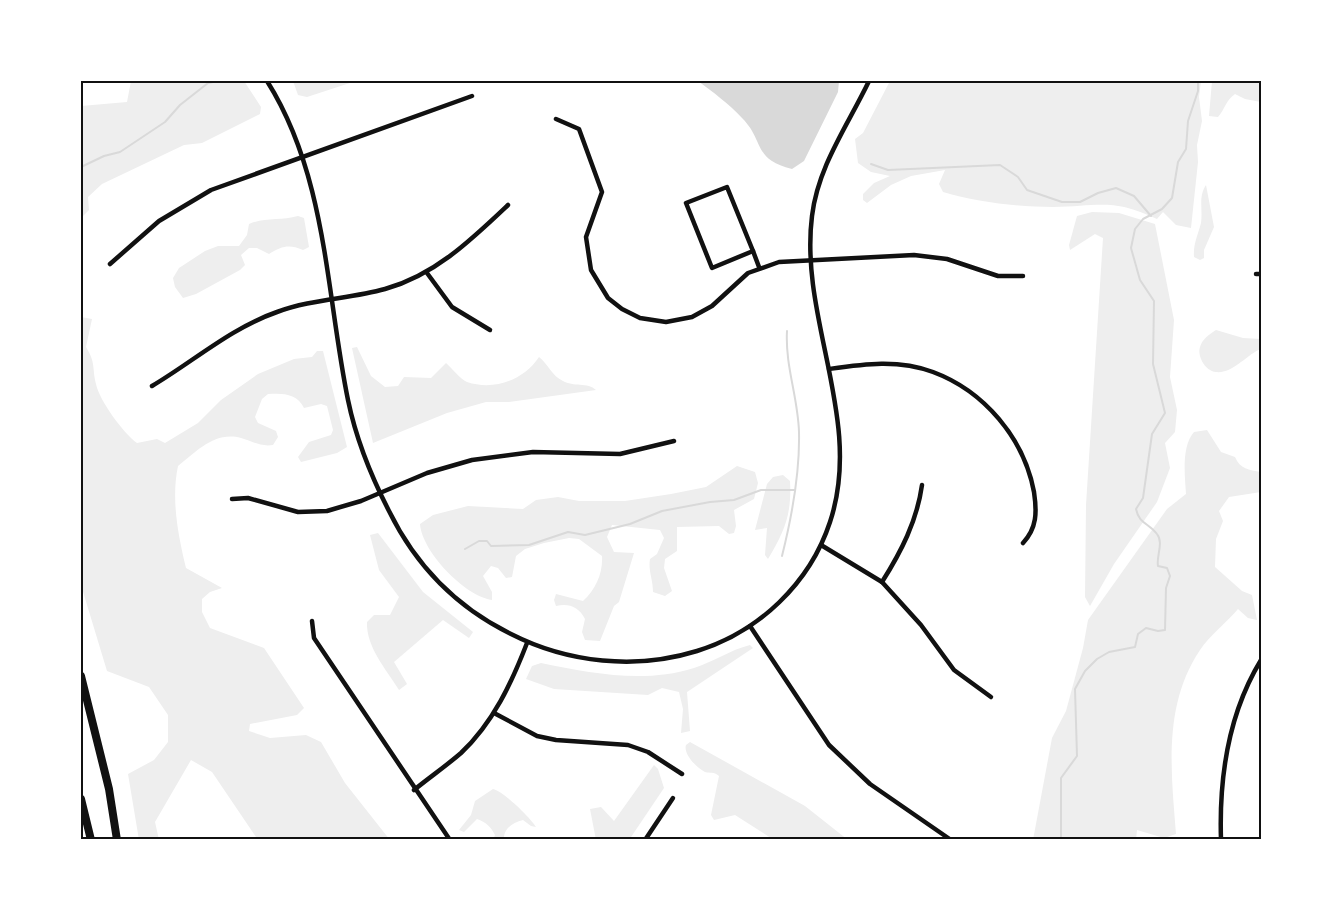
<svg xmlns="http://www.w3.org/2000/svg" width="1342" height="921" font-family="Signika,sans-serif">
	<rect width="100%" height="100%" fill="#fff"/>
	<!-- green -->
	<g fill="#eee">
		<path d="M 131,81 L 244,81 L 261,107 L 260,114 L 202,143 L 184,145 L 102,184 L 88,197 L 89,210 L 81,218 L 81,106 L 127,102 Z"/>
		<path d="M 293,81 L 356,81 L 307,97 L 298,95 Z"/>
		<path d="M 890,81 L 1201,81 L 1199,97 L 1202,121 L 1197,145 L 1198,162 L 1191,228 L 1176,225 L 1163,212 L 1157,219 C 1113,198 1099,206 1053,207 C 1017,207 977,202 943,192 L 939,184 L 945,170 L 911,176 L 891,185 L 867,203 L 863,200 L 863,194 L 874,183 L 890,176 L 871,172 L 858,163 L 855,139 L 863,133 Z"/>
		<path d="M 1212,81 L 1254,81 L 1261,84 L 1261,102 L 1245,99 L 1235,94 C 1226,100 1225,109 1218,117 L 1209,116 Z"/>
		<path d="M 1206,185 L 1214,227 L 1204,250 L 1204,258 L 1200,260 L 1194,257 C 1193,244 1198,235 1201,223 C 1203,209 1198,197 1206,185 Z"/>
		<path d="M 1092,212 L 1119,213 L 1155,224 L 1174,320 L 1170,377 L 1177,410 L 1175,432 L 1165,443 L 1170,468 L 1157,502 L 1114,564 L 1090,606 L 1085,597 L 1086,505 L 1103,238 L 1095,234 L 1070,250 L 1069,245 L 1077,216 Z"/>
		<path d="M 298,216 L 304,218 L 309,247 L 303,250 C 289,244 282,246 269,254 L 257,248 L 249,248 L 241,255 L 245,265 L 240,270 L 196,294 L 183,298 L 175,287 L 173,278 L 179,268 L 205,251 L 218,246 L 239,246 L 247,235 L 249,224 C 265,217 281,221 298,216 Z"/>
		<path d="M 81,317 L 92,319 L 86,347 C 96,363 92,368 96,384 C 99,400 124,434 137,443 L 157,439 L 165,443 L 198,423 L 221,400 L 258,374 L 294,359 L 312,357 L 317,351 L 323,351 L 347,447 L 337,453 L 301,462 L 298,457 L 309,442 L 331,435 L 333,430 L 327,406 L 321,404 L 304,408 C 297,393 282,393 268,394 L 262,399 L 255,417 L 258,423 L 276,431 L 278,437 L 273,445 C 260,447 252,441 241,438 C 215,431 197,451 178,466 C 171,499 178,535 186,568 L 222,588 L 210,592 L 202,599 L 202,612 L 210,628 L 264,648 L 304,708 L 297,715 L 250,724 L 249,731 L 270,738 L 306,735 L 321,742 L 345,783 L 390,840 L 258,840 L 212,772 L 191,760 L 155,822 L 159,840 L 139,840 L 128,774 L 154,760 L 168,742 L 168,715 L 149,687 L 107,671 L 81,585 Z"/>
		<path d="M 1216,330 L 1243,338 L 1261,339 L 1261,349 C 1247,354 1233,374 1216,372 C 1205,371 1197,356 1200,347 C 1202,339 1210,334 1216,330 Z"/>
		<path d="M 357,347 L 371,376 L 385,387 L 398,386 L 404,377 L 431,378 L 446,363 C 452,368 460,379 467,382 C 494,391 524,380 539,357 C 548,364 552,376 563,381 C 573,387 588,382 596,390 L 509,402 L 486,402 L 447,413 L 373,443 L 352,348 Z"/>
		<path d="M 1207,430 L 1221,452 L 1235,457 C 1240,469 1249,470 1261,472 L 1261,492 L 1229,497 L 1219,511 L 1223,521 L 1216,539 L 1215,567 L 1242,591 L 1252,595 L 1257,620 L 1248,618 L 1238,609 C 1226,623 1210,635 1200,650 C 1163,705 1171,771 1176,834 L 1164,838 L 1137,830 L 1136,840 L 1033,840 L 1052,738 L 1066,711 L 1083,648 L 1088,620 L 1167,509 L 1186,494 C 1185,476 1181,447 1194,432 Z"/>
		<path d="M 737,466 L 755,472 L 758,483 L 754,499 L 734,510 L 736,526 L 734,533 L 729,534 L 719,526 L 677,527 L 677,551 L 665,559 L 664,568 L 672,591 L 665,596 L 653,592 C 653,579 648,571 650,559 L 657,554 L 664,538 L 660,530 L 612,525 L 607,537 L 614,552 L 634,553 L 619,602 L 614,606 L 600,641 L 585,640 L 582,632 L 585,619 C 579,607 569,603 556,606 L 554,600 L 556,594 L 583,601 C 596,589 603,573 602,556 L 579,539 L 569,538 L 544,543 L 525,549 L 516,556 L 512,577 L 506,578 L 498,568 L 491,566 L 483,576 L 492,592 L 492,600 C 465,596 422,552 420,524 L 433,515 L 468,506 L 523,509 L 536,500 L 558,497 L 579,501 L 625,501 L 671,494 L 706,487 Z"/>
		<path d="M 783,475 L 790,481 C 792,515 784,532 768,559 L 765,555 L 767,528 L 755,530 L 767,484 L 773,477 Z"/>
		<path d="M 378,533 L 423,592 L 473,632 L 469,638 L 443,620 L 394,662 L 407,684 L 399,690 C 386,669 366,647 367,622 L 374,615 L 390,615 L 399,597 L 379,570 L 370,535 Z"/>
		<path d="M 750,645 L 753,648 L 687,692 L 690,731 L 681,733 L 683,709 L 679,692 L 662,688 L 648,695 L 554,689 L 526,679 L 532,666 L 541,663 C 591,673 643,684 694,668 C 713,662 730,650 750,645 Z"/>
		<path d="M 690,742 L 805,806 L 848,840 L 774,840 L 735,815 L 714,820 L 711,815 L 719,776 C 713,771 711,774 705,772 C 697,768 683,754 686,745 Z"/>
		<path d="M 654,765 L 658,769 L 664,788 L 629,840 L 596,840 L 590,809 L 601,807 L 614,821 Z"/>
		<path d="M 493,789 C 503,791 531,818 536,827 L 531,826 L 523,820 C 513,822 503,829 504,840 L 493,840 L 495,835 C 491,827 486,822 477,819 L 464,832 L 459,830 L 471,815 L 475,801 Z"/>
	</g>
	<!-- water -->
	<path fill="#d9d9d9" d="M 698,81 L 839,81 L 838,92 L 804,161 L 792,169 C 752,159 765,141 742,118 C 729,104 713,92 698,81 Z"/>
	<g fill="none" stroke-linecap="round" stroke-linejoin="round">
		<!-- stream -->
		<g stroke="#d9d9d9" stroke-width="2">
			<path d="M 871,164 L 888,170 L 1000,165 L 1018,177 L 1027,190 L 1062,202 L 1080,202 L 1098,193 L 1116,188 L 1134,196 L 1151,216"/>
			<path d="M 81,167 L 104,156 L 120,152 L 165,122 L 180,105 L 208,83 L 218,81"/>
			<path d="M 465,549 L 479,541 L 487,541 L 491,546 L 529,545 L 568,532 L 585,535 L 630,524 L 662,511 L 710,502 L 734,500 L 761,490 L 795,490"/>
			<path d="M 782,556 C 792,516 800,474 799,432 C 798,397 785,366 787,331"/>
			<path d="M 1061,840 L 1061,778 L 1077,756 L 1075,689 L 1085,671 L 1097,659 L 1109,652 L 1135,647 L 1138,634 L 1146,628 L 1158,631 L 1165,630 L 1166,588 L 1170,576 L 1167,568 L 1158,566 C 1156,556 1164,543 1157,534 C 1149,523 1139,524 1136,509 L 1143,498 L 1152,434 L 1165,413 L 1153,364 L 1154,301 L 1140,280 L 1131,248 L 1135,229 L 1143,219 L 1162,209 L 1172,198 L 1178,162 L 1186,149 L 1188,121 L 1198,91 L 1198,81"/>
		</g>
		<!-- minor -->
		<g stroke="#111" stroke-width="4.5">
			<path d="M 267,81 C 327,176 326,293 348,400 C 356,439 371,476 389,511 C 416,566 456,607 511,634 C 568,663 636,670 697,651 C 759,632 810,583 830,522 C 864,420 799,319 812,216 C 818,166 848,125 869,81"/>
			<path d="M 556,119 L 579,129 L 602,192 L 586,237 L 591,270 L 608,298 L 622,309 L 640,318 L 666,322 L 692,317 L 712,306 L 748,273 L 779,262 L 914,255 L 947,259 L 998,276 L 1023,276"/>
			<path d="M 727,187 L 753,251 L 712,268 L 686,203 Z"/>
			<path d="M 753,251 L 759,267"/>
			<path d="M 110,264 L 159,221 L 211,190 L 472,96"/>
			<path d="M 427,273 L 452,307 L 490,330"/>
			<path d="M 1256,274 L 1261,274"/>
			<path d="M 829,369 C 864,364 898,359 933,372 C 984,391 1024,438 1034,492 C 1037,512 1037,528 1023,543"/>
			<path d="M 152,386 C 194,361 231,328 277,312 C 312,299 349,299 385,289 C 435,275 471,240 508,205"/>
			<path d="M 232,499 L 248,498 L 298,512 L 327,511 L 361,501 L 427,473 L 472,460 L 533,452 L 620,454 L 674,441"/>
			<path d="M 821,545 L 882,582 L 921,625 L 954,670 L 991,697"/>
			<path d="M 882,582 C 901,552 917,521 922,485"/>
			<path d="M 312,621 L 314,638 L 450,840"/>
			<path d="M 750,626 L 829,745 L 870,784 L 951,840"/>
			<path d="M 494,713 L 537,736 L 556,740 L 628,745 L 648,752 L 682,774"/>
			<path d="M 414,790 C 430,777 446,766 461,753 C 493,723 512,682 527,643"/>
			<path d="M 645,840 L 673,798"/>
			<path d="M 1221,840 C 1219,778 1228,714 1261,660"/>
		</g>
		<!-- motorway -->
		<g stroke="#111" stroke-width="8">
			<path d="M 81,676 L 109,789 L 117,840"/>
			<path d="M 81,799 L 91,840"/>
		</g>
	</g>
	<!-- border -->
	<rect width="1342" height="921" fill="none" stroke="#ffffff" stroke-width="165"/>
	<rect x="82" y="82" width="1178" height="756" fill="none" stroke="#111" stroke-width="2"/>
</svg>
